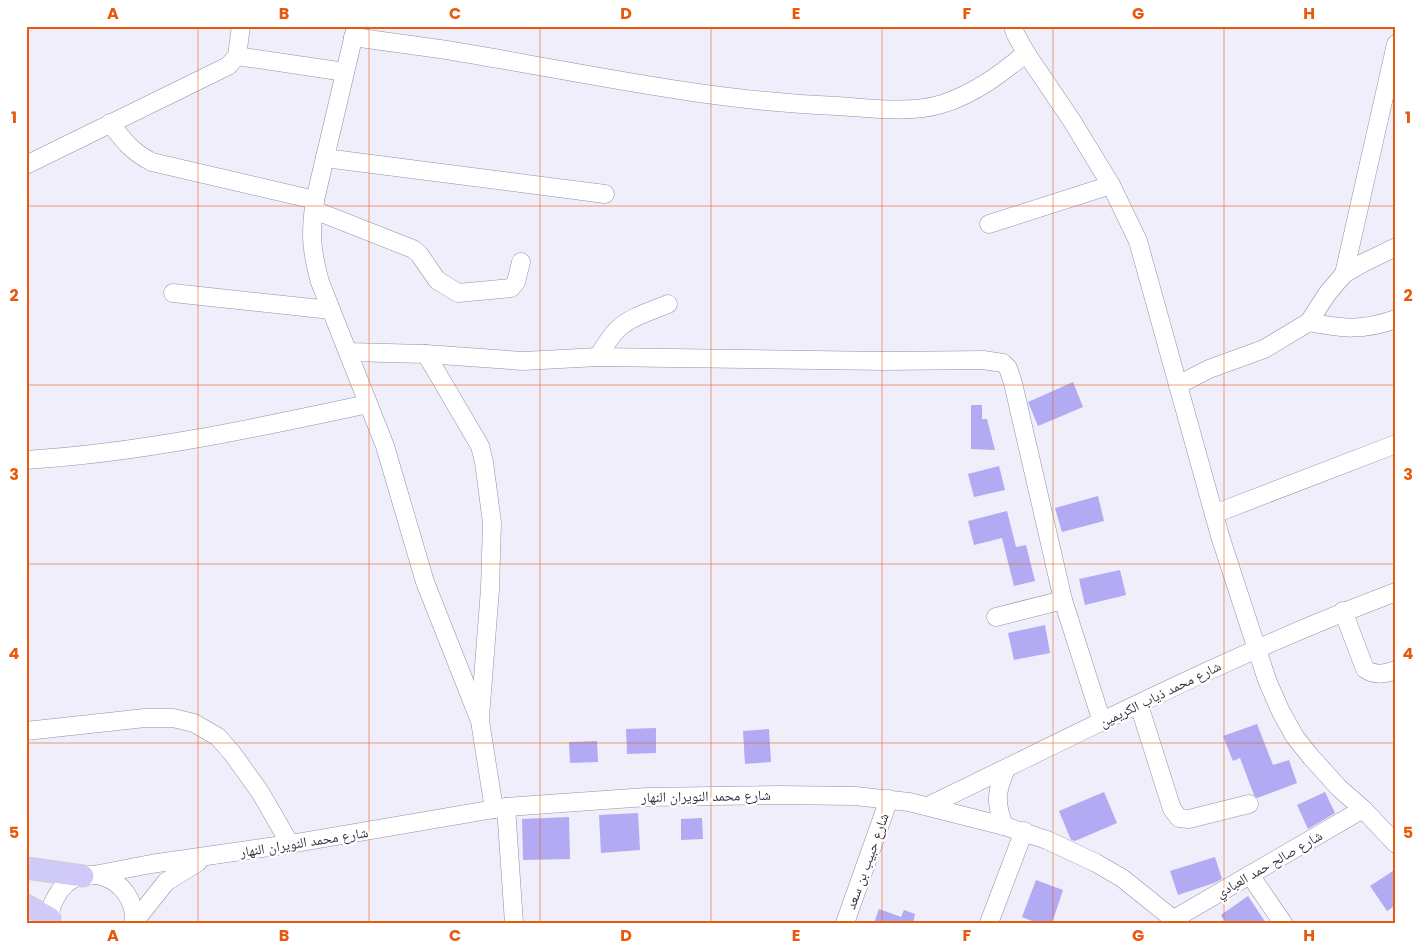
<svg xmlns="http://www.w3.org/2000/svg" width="1422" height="949" font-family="Poppins,'Noto Naskh Arabic',sans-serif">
	<rect width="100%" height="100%" fill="#efeefa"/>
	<!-- building -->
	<g fill="#b2aaf2">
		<path d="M 1073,382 L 1083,407 L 1038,426 L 1028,402 Z"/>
		<path d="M 971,405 L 982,405 L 982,419 L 987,419 L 995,450 L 971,449 Z"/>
		<path d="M 999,466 L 1005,490 L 974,497 L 968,474 Z"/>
		<path d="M 1098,496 L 1104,521 L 1062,532 L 1055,508 Z"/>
		<path d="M 1007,511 L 1016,547 L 1026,545 L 1035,581 L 1014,586 L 1002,538 L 974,545 L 968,521 Z"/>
		<path d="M 1120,570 L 1126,595 L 1085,605 L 1079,579 Z"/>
		<path d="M 1045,625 L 1050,653 L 1014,660 L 1008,633 Z"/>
		<path d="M 1257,724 L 1273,765 L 1289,760 L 1297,783 L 1257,798 L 1254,795 L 1240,758 L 1233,761 L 1223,736 Z"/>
		<path d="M 656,728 L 656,753 L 627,754 L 626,729 Z"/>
		<path d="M 769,729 L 771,762 L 745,764 L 743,731 Z"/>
		<path d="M 597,741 L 598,762 L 570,763 L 569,742 Z"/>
		<path d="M 1104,792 L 1117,823 L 1075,841 L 1071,840 L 1059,811 Z"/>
		<path d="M 1325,792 L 1335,813 L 1308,829 L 1297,805 Z"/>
		<path d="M 638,813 L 640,850 L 601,853 L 599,815 Z"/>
		<path d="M 569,817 L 570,859 L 523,860 L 522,819 Z"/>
		<path d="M 702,818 L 703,839 L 681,840 L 681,819 Z"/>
		<path d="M 1215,857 L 1222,879 L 1214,883 L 1178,895 L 1170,871 Z"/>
		<path d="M 1396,869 L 1396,905 L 1387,911 L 1370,886 Z"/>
		<path d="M 1036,880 L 1063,890 L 1052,923 L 1037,923 L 1022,917 Z"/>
		<path d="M 1248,896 L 1266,923 L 1226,923 L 1221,915 Z"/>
		<path d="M 879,909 L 901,917 L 904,910 L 915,914 L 913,923 L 874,923 Z"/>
	</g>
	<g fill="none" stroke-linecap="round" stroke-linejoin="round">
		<defs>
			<g id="minor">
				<path d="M 356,26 L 315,200 C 310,232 311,250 320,282 L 385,446 L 425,582 L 480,721 L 494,809"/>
				<path d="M 1013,26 L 1015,33 L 1026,53 L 1072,121 L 1111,185 L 1138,241 L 1220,536 L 1267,680 L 1281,712 L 1295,737 L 1311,757 L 1339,788 L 1363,809"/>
				<path d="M 353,37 C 382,41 411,45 440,49 C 572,70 703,101 837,106 C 870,108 910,114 942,104 C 974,94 1001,74 1026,53"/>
				<path d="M 237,56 L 345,72"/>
				<path d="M 110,123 C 123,140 133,153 152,162 L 315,200"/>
				<path d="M 325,158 L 605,194"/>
				<path d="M 26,165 L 228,66 L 237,56 L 241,26"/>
				<path d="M 314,210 L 413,249 L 419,254 L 437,280 L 458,293 L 511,288 L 516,282 L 521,262"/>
				<path d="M 989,224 L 1111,185"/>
				<path d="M 1344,274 L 1396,44"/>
				<path d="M 173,293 L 331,310"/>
				<path d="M 1309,322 C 1342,329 1363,331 1396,319"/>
				<path d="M 348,352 L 426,354 L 523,361 L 598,357 L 884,361 L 983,360 L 1003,363 L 1008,368 L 1013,383 L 1063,600 L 1102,722"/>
				<path d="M 426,354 L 480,446 L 484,462 L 492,523 L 490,589 L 480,717"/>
				<path d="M 598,357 C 604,347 610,336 619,328 C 632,316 652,311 668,304"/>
				<path d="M 1178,385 L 1209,369 L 1264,349 L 1309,322 L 1327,294 L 1344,274 L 1363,263 L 1396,247"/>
				<path d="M 26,460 C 141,453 256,428 368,404"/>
				<path d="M 1214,514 L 1396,444"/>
				<path d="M 1343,611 L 1365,669 C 1375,676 1385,674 1396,670"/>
				<path d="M 996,617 L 1063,600"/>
				<path d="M 1139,705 L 1172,809 L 1179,818 L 1189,819 L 1249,804"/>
				<path d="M 26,731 L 145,718 L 173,718 L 194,723 L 218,737 L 232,753 L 260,792 L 290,844"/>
				<path d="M 928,806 C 1082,732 1235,652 1396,592"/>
				<path d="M 506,807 L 514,923"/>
				<path d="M 1004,826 C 995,802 996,792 1006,769"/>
				<path d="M 94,875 L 151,864 L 290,844 L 506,807 L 647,797 L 779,795 L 855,796 L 909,802 L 1004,826 L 1047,840 L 1096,863 L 1122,878 L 1178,923"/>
				<path d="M 1250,875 L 1283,923"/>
				<path d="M 1174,919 L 1363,809 L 1396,844"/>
				<path d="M 135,921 L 166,882 L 198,862"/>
				<path d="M 51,923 C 49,914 51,905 56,897 C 78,855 137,877 134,923"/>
				<path d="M 845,923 L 889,799"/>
				<path d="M 989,923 L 1024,831"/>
			</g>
			<g id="major">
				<path d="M 26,868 L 83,876"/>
				<path d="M 26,905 L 50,918"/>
			</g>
		</defs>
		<!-- minor casing -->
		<use href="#minor" stroke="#9290ab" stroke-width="19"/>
		<!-- major casing -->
		<use href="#major" stroke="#ceced0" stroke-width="23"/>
		<!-- minor -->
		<use href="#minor" stroke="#fff" stroke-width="18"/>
		<!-- major -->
		<use href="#major" stroke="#cfcaf8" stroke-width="21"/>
	</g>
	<!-- grid -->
	<path fill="none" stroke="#e8590c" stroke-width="1" stroke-opacity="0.55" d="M 198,26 L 198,923M 369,26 L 369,923M 540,26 L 540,923M 711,26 L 711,923M 882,26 L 882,923M 1053,26 L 1053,923M 1224,26 L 1224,923M 26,206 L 1396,206M 26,385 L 1396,385M 26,564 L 1396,564M 26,743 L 1396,743"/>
	<g text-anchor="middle" stroke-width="4.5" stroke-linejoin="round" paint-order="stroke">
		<!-- street labels -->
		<g font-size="14" fill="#33323d" stroke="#fff">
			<text transform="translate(1160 694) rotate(-26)" y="5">شارع محمد ذياب الكريمين</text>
			<text transform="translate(706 796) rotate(-1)" y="5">شارع محمد النويران النهار</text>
			<text transform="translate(304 842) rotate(-9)" y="5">شارع محمد النويران النهار</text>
			<text transform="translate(867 861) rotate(-70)" y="5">شارع حبيب بن سعد</text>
			<text transform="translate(1269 864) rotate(-30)" y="5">شارع صالح حمد العبادي</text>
		</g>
	</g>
	<!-- border -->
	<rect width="1422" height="949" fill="none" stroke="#ffffff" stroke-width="55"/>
	<rect x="28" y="28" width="1366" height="894" fill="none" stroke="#e8590c" stroke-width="2"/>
	<g font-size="16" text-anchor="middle" font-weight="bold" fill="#e8590c">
		<text x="113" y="19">A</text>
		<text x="284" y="19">B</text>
		<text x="455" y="19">C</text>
		<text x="626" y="19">D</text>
		<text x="796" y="19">E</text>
		<text x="967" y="19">F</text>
		<text x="1138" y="19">G</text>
		<text x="1309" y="19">H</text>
		<text x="14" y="123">1</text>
		<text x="1408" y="123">1</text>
		<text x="14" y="301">2</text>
		<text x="1408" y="301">2</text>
		<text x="14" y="480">3</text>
		<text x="1408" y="480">3</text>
		<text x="14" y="659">4</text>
		<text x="1408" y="659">4</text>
		<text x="14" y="838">5</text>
		<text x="1408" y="838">5</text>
		<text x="113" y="941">A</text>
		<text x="284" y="941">B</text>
		<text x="455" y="941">C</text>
		<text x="626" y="941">D</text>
		<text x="796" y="941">E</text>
		<text x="967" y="941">F</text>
		<text x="1138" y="941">G</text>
		<text x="1309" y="941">H</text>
	</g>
</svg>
